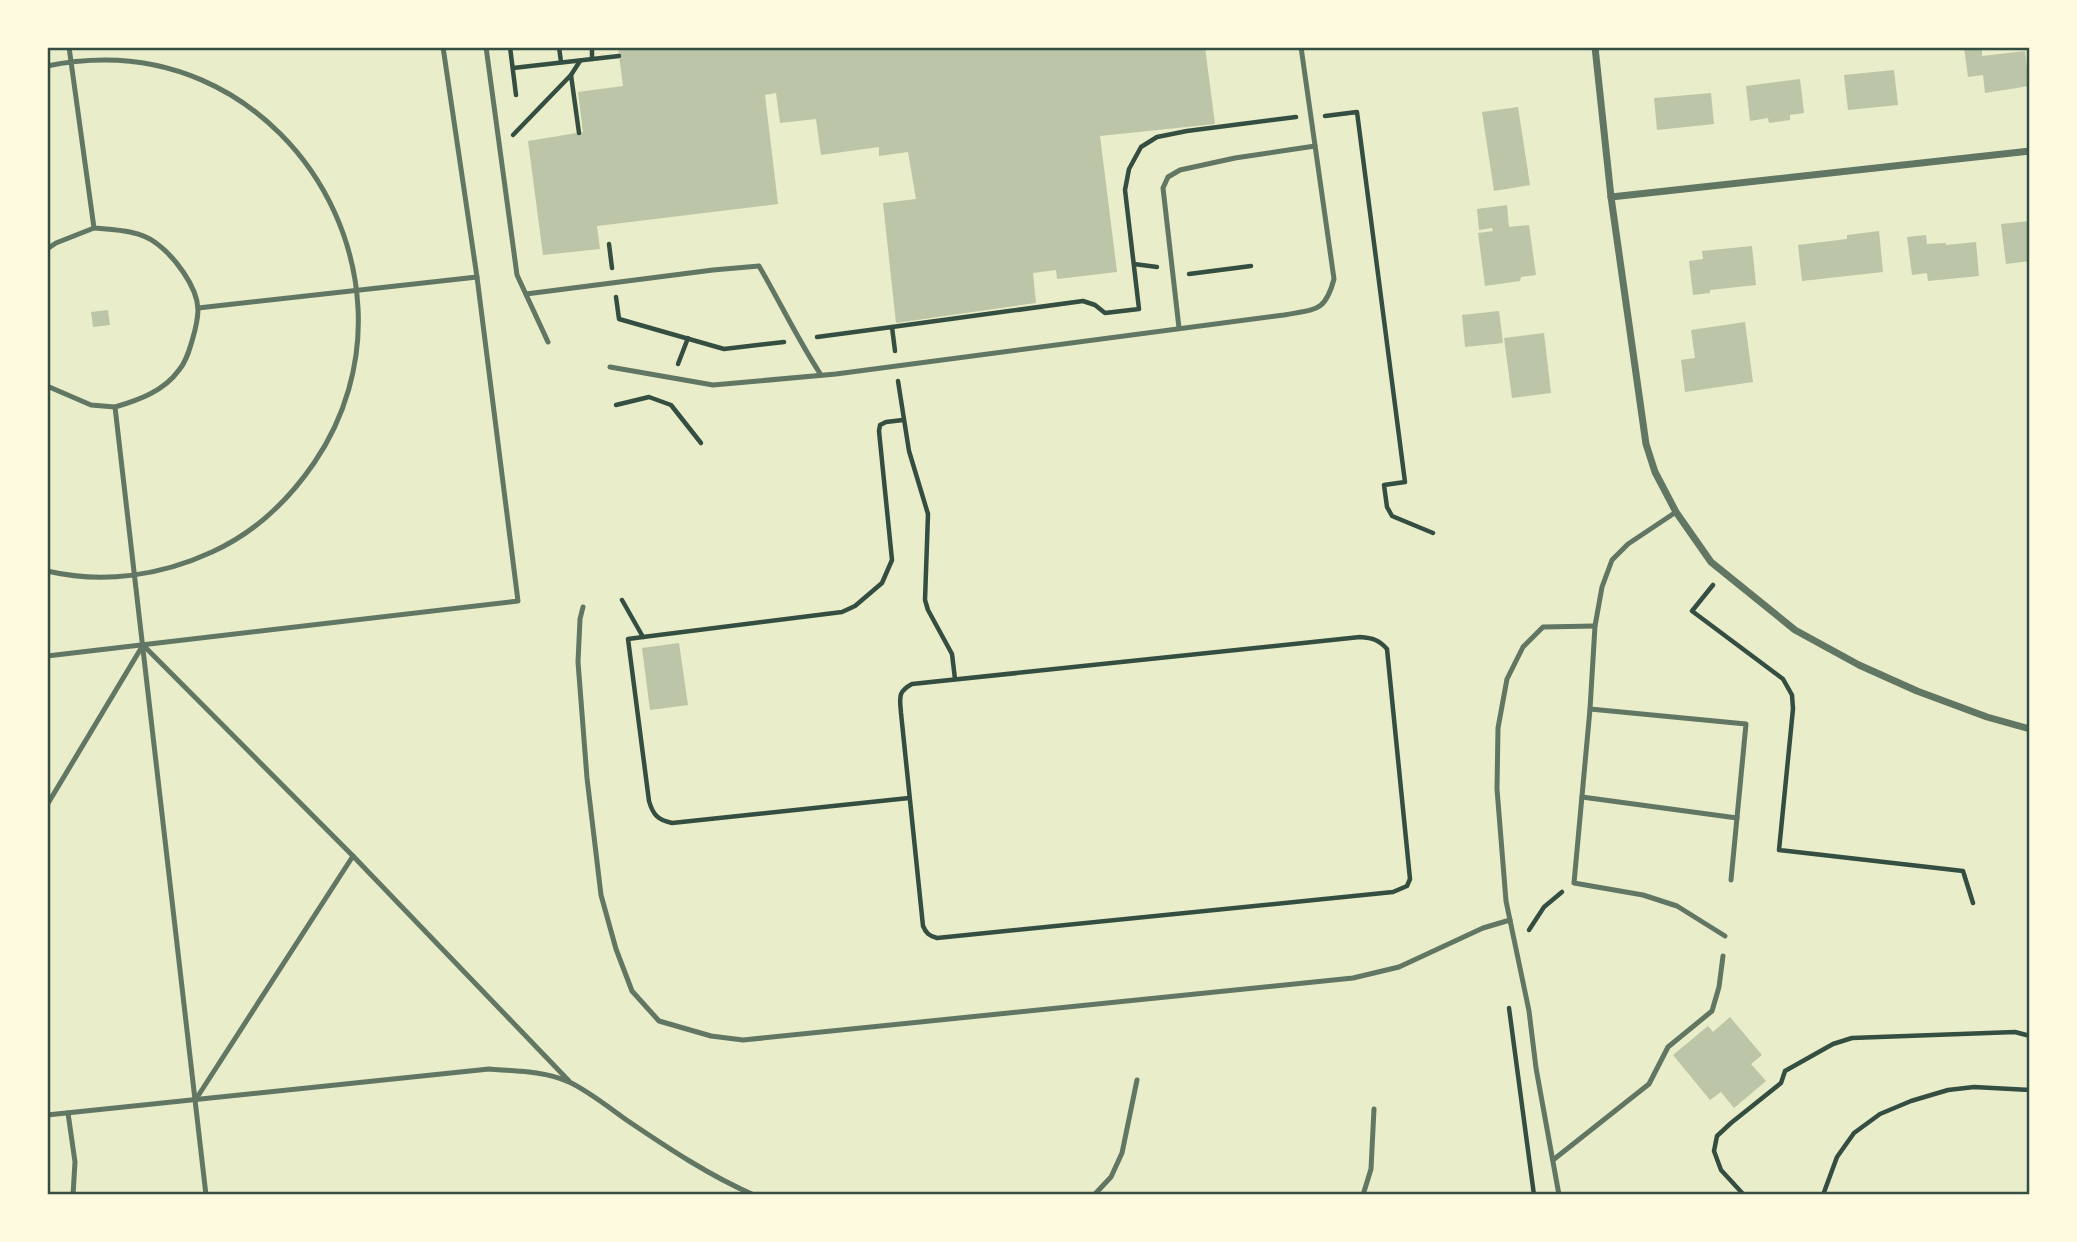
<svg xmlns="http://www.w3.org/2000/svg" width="2077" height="1242" font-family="'Fira Sans Condensed',sans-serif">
	<rect width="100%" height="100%" fill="#e9edc9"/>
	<!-- building -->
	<g fill="#bcc5a7">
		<path d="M 618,47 L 1205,47 L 1215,124 L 1100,136 L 1117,272 L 1057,279 L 1056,270 L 1033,273 L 1036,303 L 896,323 L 883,203 L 916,199 L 908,152 L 879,156 L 879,147 L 821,155 L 816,119 L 780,123 L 776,93 L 765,95 L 778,204 L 597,226 L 600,249 L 543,255 L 528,141 L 583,132 L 578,92 L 623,86 Z"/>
		<path d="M 1964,47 L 1982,47 L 1982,56 L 2025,51 L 2029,86 L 1985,93 L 1983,75 L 1968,77 Z"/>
		<path d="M 1894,70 L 1898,105 L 1848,110 L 1844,75 Z"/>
		<path d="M 1800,79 L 1804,113 L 1790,115 L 1790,120 L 1769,123 L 1768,118 L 1750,121 L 1746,86 Z"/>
		<path d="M 1711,93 L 1714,124 L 1657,130 L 1654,98 Z"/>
		<path d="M 1518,107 L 1530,185 L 1494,191 L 1482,112 Z"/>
		<path d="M 1507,205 L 1509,227 L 1529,225 L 1536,275 L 1521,277 L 1520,281 L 1485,286 L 1478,233 L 1493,231 L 1492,228 L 1479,230 L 1477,209 Z"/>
		<path d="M 2030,221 L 2030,261 L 2006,264 L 2001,224 Z"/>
		<path d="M 1879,231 L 1883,272 L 1802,281 L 1798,245 L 1847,239 L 1847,235 Z"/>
		<path d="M 1926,235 L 1927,244 L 1946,243 L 1946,245 L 1976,242 L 1979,276 L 1928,281 L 1927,273 L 1912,275 L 1907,237 Z"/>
		<path d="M 1752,246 L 1756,285 L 1710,290 L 1710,293 L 1693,295 L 1689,261 L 1703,259 L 1702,251 Z"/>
		<path d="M 108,310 L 110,325 L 93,327 L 91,312 Z"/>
		<path d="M 1499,311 L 1503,343 L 1465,347 L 1462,315 Z"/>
		<path d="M 1745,322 L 1753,382 L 1685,392 L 1681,360 L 1695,358 L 1691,330 Z"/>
		<path d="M 1544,333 L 1551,393 L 1512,398 L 1504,338 Z"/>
		<path d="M 679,643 L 688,705 L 650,710 L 642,648 Z"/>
		<path d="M 1730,1017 L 1762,1055 L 1751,1064 L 1766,1081 L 1734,1108 L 1721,1092 L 1710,1100 L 1673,1055 L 1708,1026 L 1713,1032 Z"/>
	</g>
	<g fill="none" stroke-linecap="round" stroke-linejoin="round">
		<!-- path -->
		<g stroke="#344e41" stroke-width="4.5">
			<path d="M 510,47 L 516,95"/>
			<path d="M 559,47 L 561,62"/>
			<path d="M 592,47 L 592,59"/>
			<path d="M 513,68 L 619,56"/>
			<path d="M 571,75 L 580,61"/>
			<path d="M 1325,116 L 1357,112 L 1405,482 L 1384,485 L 1387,507 L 1392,516 L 1433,533"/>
			<path d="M 513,135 L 571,75 L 579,133"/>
			<path d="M 609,244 L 612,268"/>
			<path d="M 1134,264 L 1157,267"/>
			<path d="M 1189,274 L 1251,266"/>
			<path d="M 616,297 L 619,319 L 724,349 L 784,342"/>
			<path d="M 892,327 L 1083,301 L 1095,305 L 1105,313 L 1139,309 L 1125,190 L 1129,169 L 1141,147 L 1157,137 L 1187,131 L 1296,117"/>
			<path d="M 817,337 L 892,327 L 895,351"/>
			<path d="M 678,364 L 688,338"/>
			<path d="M 898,381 L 909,451 L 928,514 L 925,600 L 928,610 L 952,654 L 955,679"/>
			<path d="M 616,405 L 649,397 L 671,405 L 701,443"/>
			<path d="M 1713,585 L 1692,611 L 1783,679 L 1792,695 L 1793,709 L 1779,850 L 1963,871 L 1973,903"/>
			<path d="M 622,600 L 643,637 L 628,639 L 649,801 C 653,815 658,820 672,823 L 909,798"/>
			<path d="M 643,637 L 842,612 L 855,606 L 882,583 L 892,560 L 879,431 L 880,425 L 886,422 L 903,420"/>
			<path d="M 1360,637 C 1373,638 1379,640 1387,649 L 1410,879 L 1407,886 L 1393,892 L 937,938 C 929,936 926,933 923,926 L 901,713 C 900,698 897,692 912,684 Z"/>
			<path d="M 1529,930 L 1544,907 L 1562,892"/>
			<path d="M 1509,1008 L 1534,1195"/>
			<path d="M 1744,1195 L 1721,1170 L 1714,1151 L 1717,1136 L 1731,1123 L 1781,1083 L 1785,1071 L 1833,1044 L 1852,1038 L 2015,1032 L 2030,1036"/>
			<path d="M 1823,1195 L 1837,1157 L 1854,1133 L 1880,1114 L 1911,1101 L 1948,1090 L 1974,1087 L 2030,1090"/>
		</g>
		<!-- service -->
		<g stroke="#617663" stroke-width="5">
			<path d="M 69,47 L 94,228 C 114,230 139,230 156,243 C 174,256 197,286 198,309 C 198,319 195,331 192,341 C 189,351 186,362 179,370 C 164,391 139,400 115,407 L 206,1195"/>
			<path d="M 486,47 L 517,275 L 548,342"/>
			<path d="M 47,66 C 66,62 86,60 105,60 C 242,60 351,174 358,308 C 361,363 345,418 314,463 C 288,501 254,533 212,552 C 160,576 103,584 47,571"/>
			<path d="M 47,249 L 56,243 L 94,228"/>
			<path d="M 526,294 L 713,270 L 759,266 C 780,302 798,340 821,375"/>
			<path d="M 198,308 L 477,277"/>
			<path d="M 1179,328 L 1163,188 L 1168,177 L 1180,170 L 1235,158 L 1315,146"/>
			<path d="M 610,367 L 713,385 L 836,374 L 1284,315 C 1315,309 1325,313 1334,279 L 1301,47"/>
			<path d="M 47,386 L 91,405 L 115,407"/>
			<path d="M 1676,512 L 1628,544 L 1612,560 L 1602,587 L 1595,626 L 1590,709 L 1574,883 L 1643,895 L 1677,906 L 1725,936"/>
			<path d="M 583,607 L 580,619 L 578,662 L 587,778 L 601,895 L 616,949 L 632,991 L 659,1021 L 711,1036 L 743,1040 L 1353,978 L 1399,967 L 1483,928 L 1510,920"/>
			<path d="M 47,656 L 518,601 L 477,277 L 443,47"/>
			<path d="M 1590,709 L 1746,724 L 1731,880"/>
			<path d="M 1582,797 L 1737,818"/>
			<path d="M 47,805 L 143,645 L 353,856 L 196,1099"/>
			<path d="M 353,856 L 569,1081"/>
			<path d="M 68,1113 L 75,1162 L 73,1195"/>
			<path d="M 47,1115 L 489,1069 C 515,1071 545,1071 569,1082 C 587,1090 611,1109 628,1121 C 668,1148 710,1176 754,1195"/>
			<path d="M 1553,1160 L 1649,1084 L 1668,1047 L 1712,1011 L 1719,987 L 1723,956"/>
			<path d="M 1094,1195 L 1111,1177 L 1122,1153 L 1137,1080"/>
			<path d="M 1363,1195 L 1371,1169 L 1374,1109"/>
			<path d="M 1559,1195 L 1536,1068 L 1529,1011 L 1506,901 L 1497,789 L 1498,728 L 1507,679 L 1523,647 L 1543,627 L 1595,626"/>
		</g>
		<!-- minor -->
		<g stroke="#617663" stroke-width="7">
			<path d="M 1595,47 L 1611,197 L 1646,444 L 1655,472 L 1676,512 L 1711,562 L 1795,630 L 1859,665 L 1917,691 L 1987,717 L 2030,729"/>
			<path d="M 1611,197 L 2030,151"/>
		</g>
	</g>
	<!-- border -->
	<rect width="2077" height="1242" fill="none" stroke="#fefae0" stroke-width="98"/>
	<rect x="49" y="49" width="1979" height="1144" fill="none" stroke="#344e41" stroke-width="2.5"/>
</svg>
